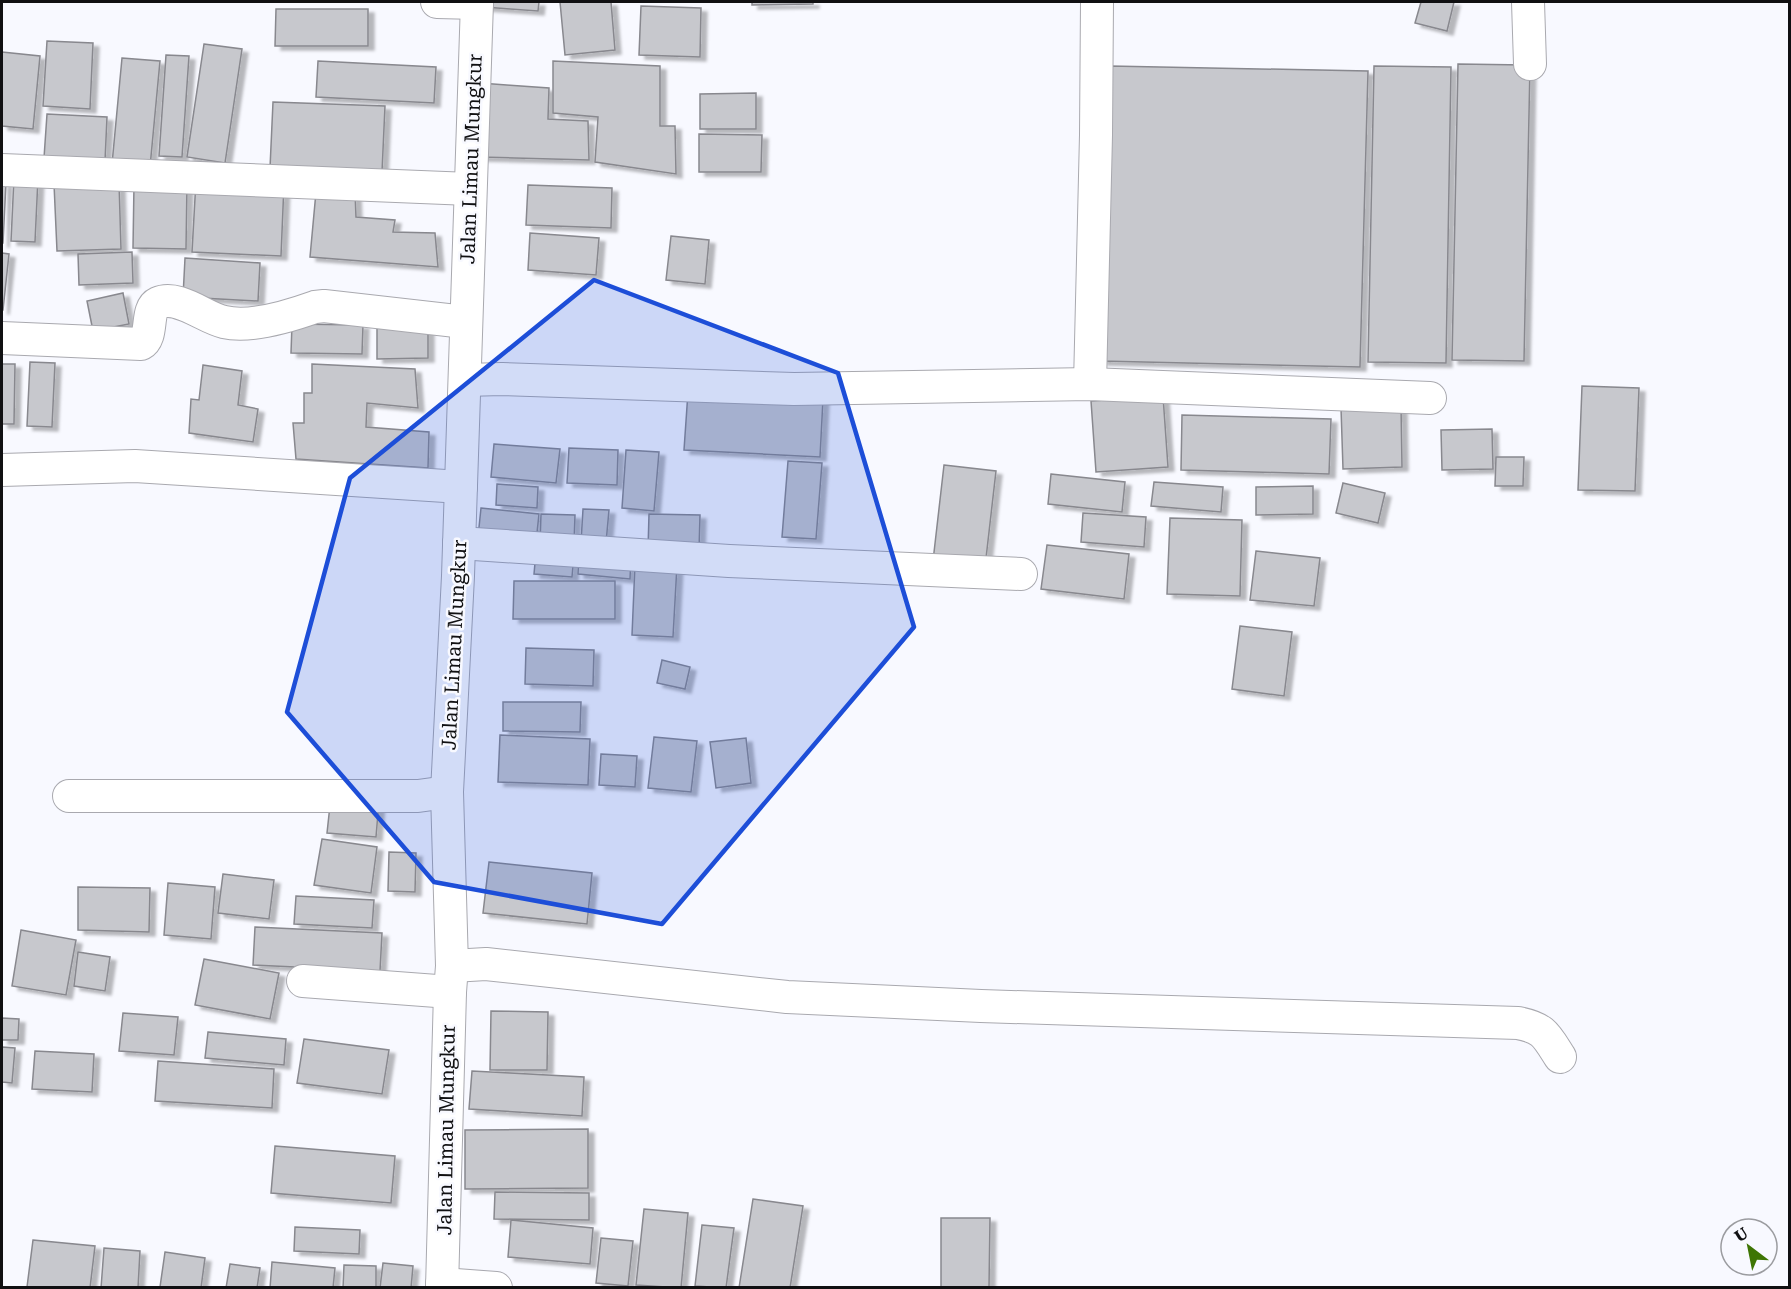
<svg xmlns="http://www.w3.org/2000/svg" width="1791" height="1289" font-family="'Roboto Serif',serif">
	<defs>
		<filter id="shadow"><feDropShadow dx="6" dy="4" stdDeviation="1.5" flood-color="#0004"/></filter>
	</defs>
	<rect width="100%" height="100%" fill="#f8f9ff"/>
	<!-- building -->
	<g fill="#c7c8cd" stroke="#88888e" stroke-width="1.5" filter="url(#shadow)">
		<path d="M 484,2 L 539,2 L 538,11 L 484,7 Z"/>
		<path d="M 560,2 L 611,2 L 615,50 L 565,55 Z"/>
		<path d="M 752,2 L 813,2 L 813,4 L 752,5 Z"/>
		<path d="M 1421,2 L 1454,2 L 1447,31 L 1415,23 Z"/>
		<path d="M 641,6 L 701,8 L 700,57 L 639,55 Z"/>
		<path d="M 276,9 L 368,9 L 368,46 L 275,46 Z"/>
		<path d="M 47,41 L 93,43 L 90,109 L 43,106 Z"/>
		<path d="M 204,44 L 242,49 L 225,163 L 187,157 Z"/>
		<path d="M 2,52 L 40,56 L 33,129 L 2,126 Z"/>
		<path d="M 166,55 L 189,56 L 182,157 L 159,156 Z"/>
		<path d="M 122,58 L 160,61 L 150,167 L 112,164 Z"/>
		<path d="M 318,61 L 436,67 L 434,103 L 316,97 Z"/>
		<path d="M 553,61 L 660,66 L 660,126 L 675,126 L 676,174 L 595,162 L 598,117 L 553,113 Z"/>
		<path d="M 1458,64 L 1530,65 L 1524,361 L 1452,360 Z"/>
		<path d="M 1110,66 L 1368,71 L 1360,367 L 1101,361 Z"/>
		<path d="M 1374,66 L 1451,67 L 1446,363 L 1368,362 Z"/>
		<path d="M 480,83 L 549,88 L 548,119 L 588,121 L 589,160 L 478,157 Z"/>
		<path d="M 756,93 L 756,129 L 700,129 L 700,94 Z"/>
		<path d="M 273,102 L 385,106 L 382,172 L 270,168 Z"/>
		<path d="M 47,114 L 107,117 L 105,161 L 44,158 Z"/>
		<path d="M 699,134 L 762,135 L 761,172 L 699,172 Z"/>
		<path d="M 14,177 L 38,178 L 35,242 L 11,241 Z"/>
		<path d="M 196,180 L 284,184 L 281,256 L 192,252 Z"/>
		<path d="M 119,182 L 121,249 L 57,251 L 54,184 Z"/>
		<path d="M 2,183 L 6,183 L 3,243 L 2,243 Z"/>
		<path d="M 134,184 L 187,184 L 186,249 L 133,248 Z"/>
		<path d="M 528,185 L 612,188 L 611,228 L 526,225 Z"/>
		<path d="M 316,192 L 355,192 L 356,217 L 395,220 L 393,232 L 435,233 L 438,267 L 310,257 Z"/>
		<path d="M 530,233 L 599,238 L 596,275 L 528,270 Z"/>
		<path d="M 671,236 L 709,240 L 705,284 L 666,280 Z"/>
		<path d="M 132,252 L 133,283 L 79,285 L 78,254 Z"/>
		<path d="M 2,253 L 9,254 L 3,310 L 2,310 Z"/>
		<path d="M 185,258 L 260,263 L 258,301 L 183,297 Z"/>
		<path d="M 123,293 L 129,324 L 93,331 L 87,301 Z"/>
		<path d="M 292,324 L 363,325 L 362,354 L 291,353 Z"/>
		<path d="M 428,327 L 428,358 L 377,359 L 377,328 Z"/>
		<path d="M 30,362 L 55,363 L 52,427 L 27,426 Z"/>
		<path d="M 2,364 L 15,364 L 14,424 L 2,424 Z"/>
		<path d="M 312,364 L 415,369 L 418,408 L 367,403 L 366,427 L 429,432 L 428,468 L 296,459 L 293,423 L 304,423 L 304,393 L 312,393 Z"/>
		<path d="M 203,365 L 242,371 L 238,405 L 258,409 L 253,442 L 189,433 L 191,399 L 199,400 Z"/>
		<path d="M 1582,386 L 1639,388 L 1635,491 L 1578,490 Z"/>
		<path d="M 688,392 L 823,399 L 820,457 L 684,450 Z"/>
		<path d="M 1163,396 L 1168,467 L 1096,472 L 1091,401 Z"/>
		<path d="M 1401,406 L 1402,467 L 1343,469 L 1341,408 Z"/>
		<path d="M 1182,415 L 1331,419 L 1329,474 L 1181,470 Z"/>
		<path d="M 1492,429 L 1493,469 L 1442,470 L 1441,430 Z"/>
		<path d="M 494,444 L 560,449 L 556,483 L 491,477 Z"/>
		<path d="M 569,448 L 618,450 L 617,485 L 567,483 Z"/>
		<path d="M 626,450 L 659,452 L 654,511 L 622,508 Z"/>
		<path d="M 1496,457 L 1524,457 L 1523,486 L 1495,486 Z"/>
		<path d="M 788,461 L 822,463 L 816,539 L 782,537 Z"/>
		<path d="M 944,465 L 996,471 L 985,567 L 933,561 Z"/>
		<path d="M 1051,474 L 1125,482 L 1122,512 L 1048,504 Z"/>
		<path d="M 1154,482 L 1223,487 L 1221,512 L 1151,506 Z"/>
		<path d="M 1343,483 L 1385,493 L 1378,523 L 1336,513 Z"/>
		<path d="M 497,484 L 538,487 L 537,508 L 496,505 Z"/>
		<path d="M 1313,486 L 1313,514 L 1256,515 L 1256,487 Z"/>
		<path d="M 481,508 L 539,514 L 536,542 L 478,537 Z"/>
		<path d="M 583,509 L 609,510 L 606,543 L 581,542 Z"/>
		<path d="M 1083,513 L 1146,517 L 1144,547 L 1081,542 Z"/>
		<path d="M 541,514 L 575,515 L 574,544 L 540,543 Z"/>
		<path d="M 649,514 L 700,515 L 699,550 L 648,549 Z"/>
		<path d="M 1170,518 L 1242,520 L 1240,596 L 1167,594 Z"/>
		<path d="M 1047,545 L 1129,554 L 1124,599 L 1041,589 Z"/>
		<path d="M 1256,551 L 1320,558 L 1314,606 L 1250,600 Z"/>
		<path d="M 536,552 L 574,555 L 572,577 L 534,574 Z"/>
		<path d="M 579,554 L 631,558 L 630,579 L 578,574 Z"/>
		<path d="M 635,564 L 677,565 L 673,637 L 632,635 Z"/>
		<path d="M 514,581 L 615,581 L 615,619 L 513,619 Z"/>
		<path d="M 1240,626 L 1292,632 L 1284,696 L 1232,689 Z"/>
		<path d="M 526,648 L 594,650 L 593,686 L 525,684 Z"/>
		<path d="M 662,660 L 690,667 L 685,689 L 657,683 Z"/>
		<path d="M 503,702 L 581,702 L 580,732 L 503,731 Z"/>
		<path d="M 500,735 L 590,739 L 588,785 L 498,782 Z"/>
		<path d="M 654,737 L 697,741 L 691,792 L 648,788 Z"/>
		<path d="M 746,738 L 751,783 L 716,788 L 710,742 Z"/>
		<path d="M 601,754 L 637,756 L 635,787 L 599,785 Z"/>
		<path d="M 331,796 L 379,801 L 376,837 L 327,833 Z"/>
		<path d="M 322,839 L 377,847 L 371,893 L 314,885 Z"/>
		<path d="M 389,852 L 416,853 L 415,892 L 388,891 Z"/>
		<path d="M 489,862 L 592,873 L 587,924 L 483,913 Z"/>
		<path d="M 223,874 L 274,880 L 269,919 L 218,913 Z"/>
		<path d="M 168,883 L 215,887 L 211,939 L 164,935 Z"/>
		<path d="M 78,887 L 150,888 L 149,932 L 78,930 Z"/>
		<path d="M 296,896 L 374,900 L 372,928 L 294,924 Z"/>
		<path d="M 255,927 L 382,933 L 380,971 L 253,965 Z"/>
		<path d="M 21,930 L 76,940 L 66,995 L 12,986 Z"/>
		<path d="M 78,952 L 110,957 L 105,991 L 74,986 Z"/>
		<path d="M 204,959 L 279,973 L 270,1019 L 195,1005 Z"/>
		<path d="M 491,1011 L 548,1012 L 547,1070 L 490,1070 Z"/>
		<path d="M 123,1013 L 178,1017 L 174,1055 L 119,1051 Z"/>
		<path d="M 2,1018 L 19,1019 L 18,1040 L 2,1040 Z"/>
		<path d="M 208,1032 L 286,1039 L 284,1065 L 205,1058 Z"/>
		<path d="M 304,1039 L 389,1050 L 382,1094 L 297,1083 Z"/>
		<path d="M 2,1047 L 15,1048 L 12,1083 L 2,1082 Z"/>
		<path d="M 35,1051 L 94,1054 L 92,1092 L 32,1089 Z"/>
		<path d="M 158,1061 L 274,1069 L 272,1108 L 155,1101 Z"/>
		<path d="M 472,1071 L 584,1077 L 582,1116 L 469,1109 Z"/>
		<path d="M 588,1129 L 588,1188 L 465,1189 L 465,1130 Z"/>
		<path d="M 275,1146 L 395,1156 L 391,1203 L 271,1193 Z"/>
		<path d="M 495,1192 L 589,1193 L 589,1220 L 494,1219 Z"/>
		<path d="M 753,1199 L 803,1206 L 790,1288 L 739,1288 Z"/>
		<path d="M 644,1209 L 688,1213 L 681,1288 L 636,1285 Z"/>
		<path d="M 941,1218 L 990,1218 L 989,1288 L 941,1288 Z"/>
		<path d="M 511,1220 L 593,1228 L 590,1264 L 508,1257 Z"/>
		<path d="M 702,1225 L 734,1228 L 726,1288 L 695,1286 Z"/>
		<path d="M 295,1227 L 360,1230 L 359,1254 L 294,1251 Z"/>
		<path d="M 601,1238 L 633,1241 L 628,1286 L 596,1283 Z"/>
		<path d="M 33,1240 L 95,1246 L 90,1288 L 27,1287 Z"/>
		<path d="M 104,1248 L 140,1251 L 138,1288 L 101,1288 Z"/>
		<path d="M 165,1252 L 205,1258 L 201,1288 L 160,1287 Z"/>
		<path d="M 272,1262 L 335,1268 L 333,1288 L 270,1288 Z"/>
		<path d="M 383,1263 L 413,1266 L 411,1288 L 380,1288 Z"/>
		<path d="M 230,1264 L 260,1268 L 257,1288 L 226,1288 Z"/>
		<path d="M 344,1265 L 376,1266 L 376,1288 L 343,1288 Z"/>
	</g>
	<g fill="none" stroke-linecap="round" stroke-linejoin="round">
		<defs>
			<g id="minor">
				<path d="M 437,2 L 477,3"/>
				<path d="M 1528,2 L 1530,64"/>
				<path d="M 2,170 L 470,189"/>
				<path d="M 2,338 L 141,344 C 154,337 145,309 158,303 C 178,294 205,318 224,322 C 250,328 290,316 315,307 L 324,306 L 465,322"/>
				<path d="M 465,380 L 502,379 L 794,389 L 1090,384 L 1430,398"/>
				<path d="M 1090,384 L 1096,135 L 1097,2"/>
				<path d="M 2,470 L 135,466 L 461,487"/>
				<path d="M 459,543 L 729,561 L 1021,574"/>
				<path d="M 69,796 L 418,796 L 447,792"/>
				<path d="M 452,966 L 486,964 L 787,997 L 981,1006 L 1518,1023 C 1544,1028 1546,1035 1560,1057"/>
				<path d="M 303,981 L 450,992"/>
				<path d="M 442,1284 L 496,1288"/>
				<path d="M 442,1288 L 450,992 L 452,966 L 447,792 L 458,576 L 477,2"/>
			</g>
		</defs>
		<!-- minor casing -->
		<use href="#minor" stroke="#a9a9af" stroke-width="34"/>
		<!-- minor -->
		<use href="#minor" stroke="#fff" stroke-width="32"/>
	</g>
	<!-- marked area -->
	<path fill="#1d4ed8" fill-opacity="0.2" stroke="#1d4ed8" stroke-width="4.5" stroke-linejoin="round" d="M 594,280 L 838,373 L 914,627 L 662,924 L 434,882 L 287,712 L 350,478 Z"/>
	<g text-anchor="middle" stroke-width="5" stroke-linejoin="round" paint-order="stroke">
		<!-- street labels -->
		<g font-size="20" fill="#101012" stroke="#f8f9ff">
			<text transform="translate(471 159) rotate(-88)" y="7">Jalan Limau Mungkur</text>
			<text transform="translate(454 645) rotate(-87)" y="7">Jalan Limau Mungkur</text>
			<text transform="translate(446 1130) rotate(-89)" y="7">Jalan Limau Mungkur</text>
		</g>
	</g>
	<!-- border -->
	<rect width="1791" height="1289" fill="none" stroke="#101012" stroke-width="6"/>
	<!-- north arrow -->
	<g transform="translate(1749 1247) rotate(328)"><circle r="28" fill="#f8f9ff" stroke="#9b9ca0" stroke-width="1.5"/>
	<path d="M0-4.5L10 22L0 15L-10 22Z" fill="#3e7504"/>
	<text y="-9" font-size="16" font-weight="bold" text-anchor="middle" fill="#101012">U</text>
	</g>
</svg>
